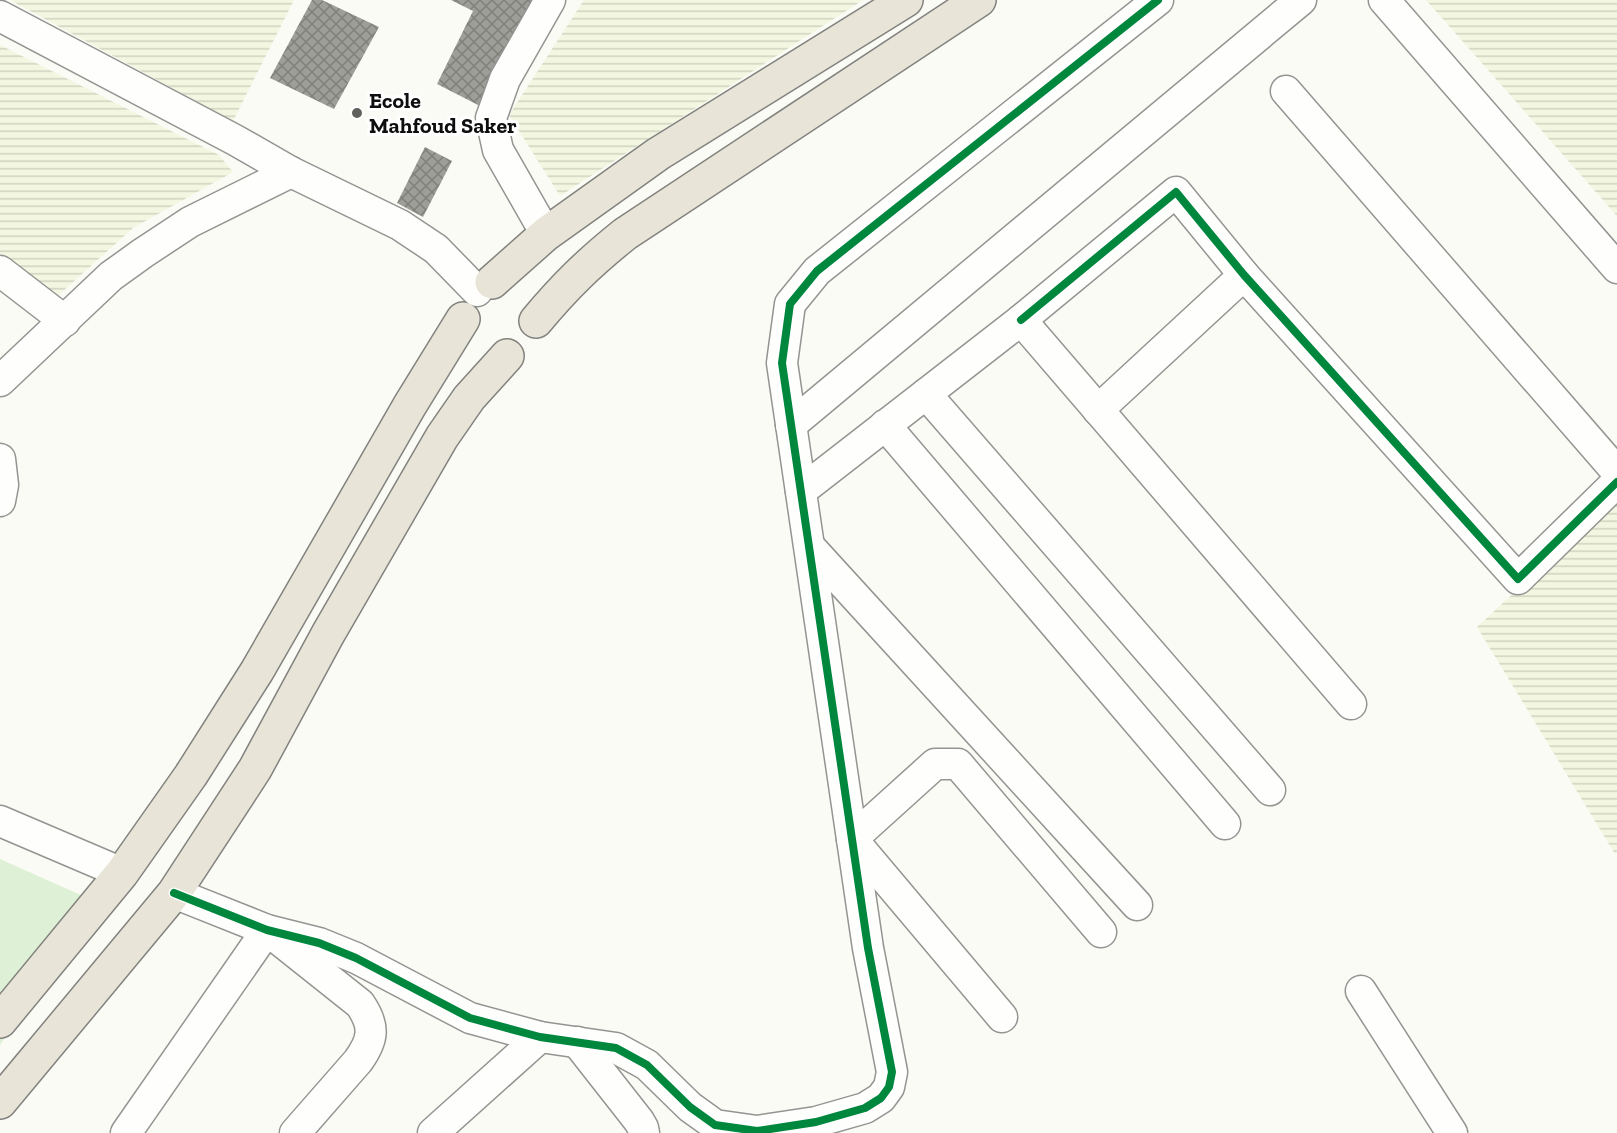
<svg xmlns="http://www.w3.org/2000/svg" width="1617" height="1133" font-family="'Zilla Slab',serif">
	<defs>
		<pattern id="farmland-rules" width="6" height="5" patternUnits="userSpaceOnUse" patternTransform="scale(1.5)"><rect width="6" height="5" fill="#f3f7e1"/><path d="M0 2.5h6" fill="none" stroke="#cfd3c0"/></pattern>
		<pattern id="building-cross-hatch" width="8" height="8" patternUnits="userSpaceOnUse" patternTransform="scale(1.5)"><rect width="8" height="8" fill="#9e9e99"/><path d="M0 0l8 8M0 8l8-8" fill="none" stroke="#7f7f7b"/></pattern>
	</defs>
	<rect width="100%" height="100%" fill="#fafbf4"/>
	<!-- farmland -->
	<g fill="url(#farmland-rules)">
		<path d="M 10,0 L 294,0 L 233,121 Z"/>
		<path d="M 584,0 L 863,0 L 560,196 L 509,115 Z"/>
		<path d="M 1426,0 L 1617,0 L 1617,216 Z"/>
		<path d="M 0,45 L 219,155 L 233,172 L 133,228 L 52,301 L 0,258 Z"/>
		<path d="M 1617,498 L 1617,852 L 1615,854 L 1477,627 Z"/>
	</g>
	<!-- grass -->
	<path fill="#def0d5" d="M 0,859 L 94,901 L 0,1045 Z"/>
	<!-- building -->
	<g fill="url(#building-cross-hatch)">
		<path d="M 312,0 L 322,0 L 379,27 L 334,109 L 270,78 Z"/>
		<path d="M 451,0 L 534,0 L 480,106 L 437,84 L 473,11 Z"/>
		<path d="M 425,147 L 452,161 L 423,217 L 397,203 Z"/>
	</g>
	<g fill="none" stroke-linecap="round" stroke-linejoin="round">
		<defs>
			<g id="minor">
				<path d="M 1384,0 L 1617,268"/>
				<path d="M 0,16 L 235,140 L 291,172 L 400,225 L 436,249 L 477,291"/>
				<path d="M 1286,91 L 1617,472"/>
				<path d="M 546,234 L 498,150 L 491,118 L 505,79 L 550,0"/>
				<path d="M 0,271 L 65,321"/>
				<path d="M 1021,320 L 1176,192 L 1244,275 L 1518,579 L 1617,482"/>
				<path d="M 0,381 L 111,276 L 143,253 L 190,222 L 291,172"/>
				<path d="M 926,394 L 1270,790"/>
				<path d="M 1098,410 L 1244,275"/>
				<path d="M 791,425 L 1301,0"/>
				<path d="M 885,425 L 1225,824"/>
				<path d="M 0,459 L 3,485 L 0,501"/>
				<path d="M 801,491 L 1021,320 L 1351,704"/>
				<path d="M 810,547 L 1137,905"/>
				<path d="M 0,821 L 122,873"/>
				<path d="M 174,893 L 267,930 L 319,943 L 356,958 L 470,1018 L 540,1037 L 616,1048 L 647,1065 L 690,1107 L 715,1125 L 757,1131 L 816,1122 L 865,1108 L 881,1098 L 889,1087 L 892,1072 L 868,948 L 782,363 L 790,304 L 817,271 L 1158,0"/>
				<path d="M 1361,991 L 1452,1133"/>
				<path d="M 1002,1017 L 852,839 L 935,764 L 958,764 L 1101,932"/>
				<path d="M 577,1042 L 639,1121 L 643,1128 L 644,1133"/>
				<path d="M 126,1133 L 267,930 L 360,1004 C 375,1026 374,1039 358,1061 L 295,1133"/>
				<path d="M 433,1133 L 540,1037"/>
			</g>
			<g id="highway">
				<path d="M 492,282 L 546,234 L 658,154 L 906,0"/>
				<path d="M 536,321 C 565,286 590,262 625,234 L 979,0"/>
				<path d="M 0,1021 L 122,873 L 191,775 L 257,671 L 410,405 L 463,319"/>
				<path d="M 0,1102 L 174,893 L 255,769 L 328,634 L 442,437 L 469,398 L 507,356"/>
			</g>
		</defs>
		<!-- minor casing -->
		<use href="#minor" stroke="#949592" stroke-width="33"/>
		<!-- highway casing -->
		<use href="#highway" stroke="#82827f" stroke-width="36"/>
		<!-- minor -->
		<use href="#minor" stroke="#fefefd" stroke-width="30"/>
		<!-- highway -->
		<use href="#highway" stroke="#e8e4d7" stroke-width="33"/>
		<defs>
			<g id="cycleway">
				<path d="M 1021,320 L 1176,192 L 1244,275 L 1518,579 L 1617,482"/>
				<path d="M 174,893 L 267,930 L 319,943 L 356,958 L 470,1018 L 540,1037 L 616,1048 L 647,1065 L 690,1107 L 715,1125 L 757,1131 L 816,1122 L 865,1108 L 881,1098 L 889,1087 L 892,1072 L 868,948 L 782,363 L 790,304 L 817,271 L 1158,0"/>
			</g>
		</defs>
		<!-- cycleway casing -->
		<use href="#cycleway" stroke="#fff" stroke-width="11"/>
		<!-- cycleway -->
		<use href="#cycleway" stroke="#00873e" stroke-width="8"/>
	</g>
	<!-- markers -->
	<circle fill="#61615e" stroke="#fff" stroke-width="2" cx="357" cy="113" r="6"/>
	<g text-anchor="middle" stroke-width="6" stroke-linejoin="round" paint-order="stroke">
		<!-- poi labels -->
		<g font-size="22" font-weight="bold" fill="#0e0e0e" stroke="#fff" text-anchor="start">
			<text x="369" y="108">Ecole<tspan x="369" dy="25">Mahfoud Saker</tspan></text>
		</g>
	</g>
</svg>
